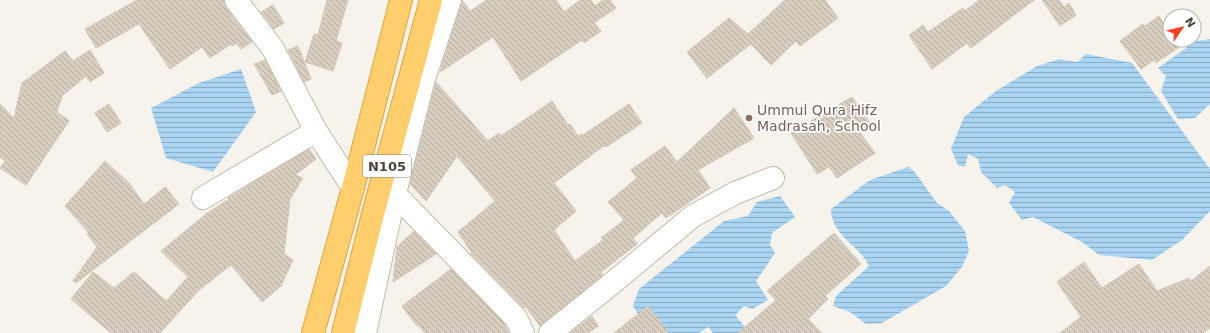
<svg xmlns="http://www.w3.org/2000/svg" width="1210" height="333" font-family="'DejaVu Sans',sans-serif">
	<defs>
		<pattern id="water-rules" width="6" height="5" patternUnits="userSpaceOnUse"><rect width="6" height="5" fill="#a9d4f2"/><path d="M0 2.5h6" fill="none" stroke="#8caec5"/></pattern>
		<pattern id="building-back-hatch" width="6" height="6" patternUnits="userSpaceOnUse"><rect width="6" height="6" fill="#d8cfc1"/><path d="M-1 5l2 2M0 0l6 6M5-1l2 2" fill="none" stroke="#b1aa9e"/></pattern>
	</defs>
	<rect width="100%" height="100%" fill="#f6f3ec"/>
	<!-- water -->
	<g fill="url(#water-rules)">
		<path d="M 1210,39 L 1210,104 L 1195,118 L 1178,119 L 1161,91 L 1166,76 L 1158,68 L 1196,41 Z"/>
		<path d="M 1086,54 L 1132,63 L 1210,169 L 1210,211 L 1182,240 L 1152,260 L 1099,255 L 1082,242 L 1033,217 L 1022,220 L 1009,203 L 1015,192 L 1005,185 L 997,188 L 981,172 L 978,159 L 968,154 L 965,167 L 958,165 L 951,149 L 964,117 L 996,91 L 1037,66 L 1059,59 L 1077,62 Z"/>
		<path d="M 241,69 L 256,112 L 213,172 L 166,158 L 151,108 L 199,83 Z"/>
		<path d="M 908,167 L 914,171 L 937,203 L 949,211 L 965,231 L 969,251 L 962,267 L 946,286 L 882,323 L 866,324 L 850,312 L 833,306 L 836,296 L 869,266 C 859,245 831,235 831,209 L 870,180 Z"/>
		<path d="M 780,196 L 795,217 L 772,233 L 770,245 L 775,253 L 756,281 L 768,300 L 752,309 L 744,306 L 735,315 L 750,333 L 713,333 L 708,327 L 699,333 L 661,333 L 648,330 L 633,306 L 639,289 L 724,221 L 748,216 L 757,202 Z"/>
	</g>
	<!-- building -->
	<g fill="url(#building-back-hatch)" stroke="#d3c7b4">
		<path d="M 137,0 L 224,0 L 226,8 L 252,42 L 241,49 L 237,43 L 233,46 L 231,44 L 210,58 L 202,47 L 170,69 L 139,24 L 96,48 L 85,29 Z"/>
		<path d="M 327,0 L 348,0 L 336,41 L 342,43 L 333,71 L 305,62 L 314,34 L 318,35 Z"/>
		<path d="M 462,0 L 470,11 L 487,0 L 556,0 L 564,12 L 580,0 L 591,0 L 595,6 L 603,0 L 610,0 L 616,8 L 594,23 L 601,31 L 584,43 L 582,40 L 521,81 L 493,37 L 440,72 Z"/>
		<path d="M 785,0 L 825,0 L 838,18 L 800,46 L 796,41 L 771,65 L 751,44 L 707,78 L 687,52 L 729,18 L 748,34 Z"/>
		<path d="M 979,0 L 1034,0 L 971,48 L 967,43 L 932,69 L 909,35 L 923,25 L 928,32 L 963,8 L 965,11 Z"/>
		<path d="M 1042,0 L 1059,0 L 1064,7 L 1069,3 L 1076,15 L 1060,26 Z"/>
		<path d="M 273,5 L 284,23 L 274,29 L 261,12 Z"/>
		<path d="M 1159,16 L 1170,33 L 1170,40 L 1174,40 L 1179,47 L 1156,63 L 1154,60 L 1141,69 L 1120,41 L 1143,24 L 1145,26 Z"/>
		<path d="M 298,46 L 311,79 L 304,82 L 288,50 Z"/>
		<path d="M 90,50 L 104,73 L 90,82 L 86,76 L 62,96 L 57,112 L 69,121 L 26,185 L 0,168 L 5,161 L 0,157 L 0,104 L 14,118 L 22,83 L 65,51 L 73,61 Z"/>
		<path d="M 265,60 L 281,91 L 272,95 L 254,64 Z"/>
		<path d="M 436,82 L 488,141 L 499,133 L 501,136 L 552,101 L 568,125 L 570,124 L 578,136 L 582,134 L 583,135 L 629,104 L 642,123 L 606,147 L 605,145 L 554,183 L 576,211 L 554,230 L 575,261 L 603,240 L 601,238 L 624,220 L 608,202 L 637,178 L 631,170 L 665,146 L 677,162 L 734,108 L 754,138 L 698,170 L 710,188 L 666,218 L 662,213 L 633,238 L 637,244 L 601,272 L 603,275 L 540,326 L 526,307 L 524,308 L 471,254 L 472,253 L 458,232 L 495,201 L 457,156 L 426,201 L 410,184 Z"/>
		<path d="M 852,97 L 872,126 L 858,130 L 875,153 L 837,178 L 829,167 L 817,174 L 791,133 Z"/>
		<path d="M 109,104 L 121,123 L 107,132 L 95,113 Z"/>
		<path d="M 309,149 L 316,159 L 295,175 L 303,178 L 290,199 L 284,254 L 293,260 L 281,286 L 262,302 L 231,265 L 199,290 L 160,333 L 111,333 L 71,299 L 93,272 L 114,288 L 134,272 L 166,301 L 188,277 L 161,251 L 206,214 L 229,199 L 228,198 Z"/>
		<path d="M 105,161 L 129,183 L 144,204 L 165,187 L 179,204 L 76,283 L 73,281 L 97,247 L 87,234 L 89,233 L 65,206 Z"/>
		<path d="M 414,231 L 436,254 L 393,282 L 397,247 Z"/>
		<path d="M 834,233 L 861,264 L 825,296 L 828,299 L 808,319 L 822,333 L 738,333 L 776,300 L 767,291 Z"/>
		<path d="M 1084,262 L 1102,288 L 1139,264 L 1157,291 L 1189,278 L 1191,281 L 1210,266 L 1210,328 L 1203,333 L 1060,333 L 1081,317 L 1057,282 Z"/>
		<path d="M 451,269 L 504,323 L 509,333 L 425,333 L 418,325 L 417,326 L 402,306 Z"/>
		<path d="M 648,306 L 669,333 L 614,333 Z"/>
		<path d="M 592,316 L 598,326 L 588,333 L 570,333 Z"/>
	</g>
	<g fill="none" stroke-linecap="round" stroke-linejoin="round">
		<defs>
			<g id="minor">
				<path d="M 236,0 L 273,49 L 316,131 L 353,188"/>
				<path d="M 387,186 L 516,318 L 523,333"/>
				<path d="M 203,198 L 316,131"/>
				<path d="M 365,333 L 395,193 L 423,82 L 450,0"/>
				<path d="M 550,333 L 610,285 L 693,216 L 735,193 L 773,178"/>
			</g>
			<g id="highway">
				<path d="M 313,333 L 353,188 L 401,0"/>
				<path d="M 343,333 L 373,214 L 431,0"/>
			</g>
		</defs>
		<!-- minor casing -->
		<use href="#minor" stroke="#c2bbae" stroke-width="24"/>
		<!-- highway casing -->
		<use href="#highway" stroke="#e0a43c" stroke-width="24"/>
		<!-- minor -->
		<use href="#minor" stroke="#fff" stroke-width="22"/>
		<!-- highway -->
		<use href="#highway" stroke="#ffcf6e" stroke-width="22"/>
	</g>
	<!-- markers -->
	<circle fill="#8d6e63" stroke="#fff" stroke-width="1.5" cx="749" cy="118" r="4"/>
	<g text-anchor="middle" stroke-width="3.5" stroke-linejoin="round" paint-order="stroke">
		<!-- shield labels -->
		<rect fill="#fff" stroke="#817c74" stroke-width="1" x="363" y="155" width="48" height="22" rx="3"/>
		<g font-size="13" font-weight="bold" fill="#4b4439">
			<text x="387" y="171">N105</text>
		</g>
		<!-- education labels -->
		<g font-size="14" fill="#785e54" stroke="#fff" text-anchor="start">
			<text x="757" y="115">Ummul Qura Hifz<tspan x="757" dy="16">Madrasah, School</tspan></text>
		</g>
	</g>
	<!-- north arrow -->
	<g transform="translate(1182 28) rotate(56)"><circle r="19" fill="#ffffff" stroke="#b7b4b0"/>
	<path d="M0-3L7 15L0 10L-7 15Z" fill="#fc3f1d"/>
	<text y="-6" font-size="11" font-weight="bold" text-anchor="middle" fill="#4b4439">N</text>
	</g>
</svg>
